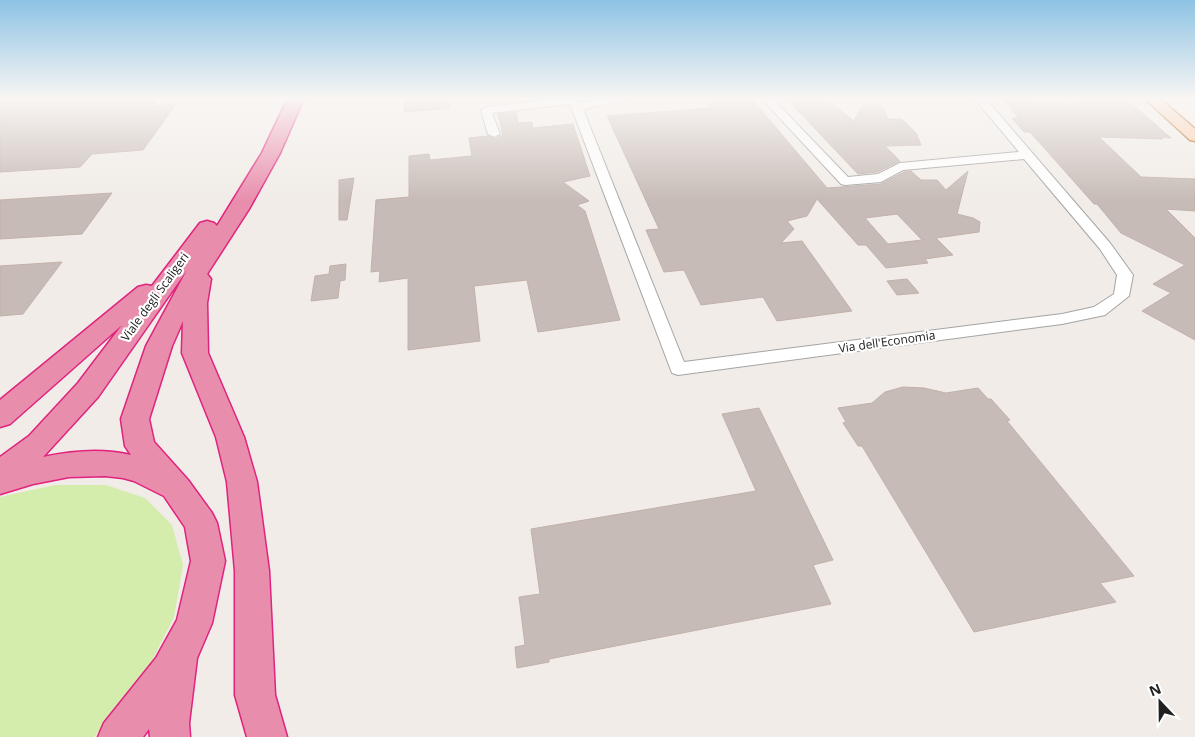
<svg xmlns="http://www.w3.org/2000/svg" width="1195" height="737" font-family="'Open Sans',sans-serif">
	<rect width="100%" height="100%" fill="#f1ece7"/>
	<!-- grass -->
	<path fill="#d4ecac" d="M 55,485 L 106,485 L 145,498 L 172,525 L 183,565 L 174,617 L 143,678 L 94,737 L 0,737 L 0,497 Z"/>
	<!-- building -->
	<g fill="#c6bbb6" stroke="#c3b0a9" fill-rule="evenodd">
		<path d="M 0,98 L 159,98 L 153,106 L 176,104 L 143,150 L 92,154 L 80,167 L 0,172 Z"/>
		<path d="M 405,98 L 450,98 L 450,108 L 404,112 Z"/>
		<path d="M 704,98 L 751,98 L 827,188 L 881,184 L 904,172 L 911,171 L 921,180 L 937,180 L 946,190 L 968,171 L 957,214 L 973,218 L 980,222 L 979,232 L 936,238 L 953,255 L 925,259 L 928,263 L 886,268 L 866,245 L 858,245 L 817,199 L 807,216 L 787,221 L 794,229 L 781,243 L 802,241 L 852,311 L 777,321 L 763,297 L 701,305 L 684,270 L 664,272 L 646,230 L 659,229 L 607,116 L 711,108 ZM 897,214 L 922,240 L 888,244 L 865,218 Z"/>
		<path d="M 786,98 L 824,98 L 854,121 L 862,105 L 878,105 L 883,108 L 888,119 L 902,119 L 916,133 L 921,145 L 885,146 L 900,161 L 877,172 L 858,174 Z"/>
		<path d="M 1001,98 L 1034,98 L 1037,101 L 1061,102 L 1063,104 L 1092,98 L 1105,100 L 1125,98 L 1171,138 L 1161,137 L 1163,139 L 1099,137 L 1141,177 L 1195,179 L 1195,211 L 1166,209 L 1195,238 L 1195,340 L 1142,311 L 1171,293 L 1153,284 L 1185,265 L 1121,233 L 1097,204 L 1094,204 L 1030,132 L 1024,132 L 1012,118 L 1019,118 Z"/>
		<path d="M 516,112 L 518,123 L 532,122 L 533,128 L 573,124 L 590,176 L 563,182 L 589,201 L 577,205 L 585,211 L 620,320 L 538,332 L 527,280 L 474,286 L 480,341 L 408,350 L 408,278 L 379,282 L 380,271 L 371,272 L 376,200 L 409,197 L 409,156 L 429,154 L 430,160 L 472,156 L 469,138 L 488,136 L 495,139 L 503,135 L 498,114 Z"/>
		<path d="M 354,178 L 347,220 L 339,220 L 339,180 Z"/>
		<path d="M 112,193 L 82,234 L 0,239 L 0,200 Z"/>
		<path d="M 62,262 L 23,314 L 0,316 L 0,266 Z"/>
		<path d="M 346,264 L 345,280 L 340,281 L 338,298 L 311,301 L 315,276 L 329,274 L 330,266 Z"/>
		<path d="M 907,279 L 919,293 L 897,295 L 887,281 Z"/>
		<path d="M 903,387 L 924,388 L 946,393 L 978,388 L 988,399 L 991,399 L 1010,420 L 1007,421 L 1134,576 L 1100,583 L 1116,602 L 974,632 L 862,446 L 858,446 L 843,423 L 846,422 L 838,408 L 872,403 L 885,392 Z"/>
		<path d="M 759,408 L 833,560 L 813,565 L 831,604 L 549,659 L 549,662 L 517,668 L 515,647 L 525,645 L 519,597 L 540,594 L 531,529 L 756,491 L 722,414 Z"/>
	</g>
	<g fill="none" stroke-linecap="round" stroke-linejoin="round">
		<defs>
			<path id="minor" d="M 567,98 L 577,98 L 580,103 L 607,98 L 629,98 L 624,101 L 583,109 L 684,362 L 1062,314 L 1094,307 L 1114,294 L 1117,275 L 1100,249 L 1024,159 L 903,170 L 881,182 L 845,185 L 841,184 L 761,98 L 772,98 L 848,177 L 878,174 L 900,163 L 1019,152 L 974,98 L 985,98 L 1110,243 L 1133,275 L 1129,296 L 1105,315 L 1062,324 L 678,375 L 672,373 L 570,104 L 492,113 L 500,134 L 494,137 L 488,134 L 481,110 L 486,107 Z"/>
			<path id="major" d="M 1144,98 L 1159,98 L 1195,129 L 1195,141 L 1190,140 Z"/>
			<path id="highway" d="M 288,98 L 304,98 L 280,153 L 249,209 L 207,274 L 211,279 L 207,303 L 208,353 L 244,437 L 257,482 L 269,571 L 275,695 L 287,737 L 247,737 L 235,695 L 235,571 L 227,482 L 216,437 L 182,353 L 183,321 L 172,346 L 149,419 L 154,442 L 188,480 L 212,513 L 217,523 L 225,561 L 212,623 L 197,658 L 189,723 L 190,737 L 150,737 L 149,729 L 143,737 L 98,737 L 104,723 L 156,658 L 177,620 L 191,561 L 185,527 L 164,496 L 134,481 L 123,478 L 105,476 L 69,477 L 33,484 L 0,494 L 0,457 L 29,436 L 78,383 L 122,325 L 10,424 L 0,427 L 0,400 L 138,287 L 146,285 L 152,286 L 200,223 L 207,221 L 214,223 L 217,226 L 262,153 ZM 187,270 L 146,346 L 121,419 L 125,446 L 131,455 C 102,448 71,451 43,457 L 98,397 Z"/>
		</defs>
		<!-- minor casing -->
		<use href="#minor" stroke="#a4a4a4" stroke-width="2"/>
		<!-- major casing -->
		<use href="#major" stroke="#9d5200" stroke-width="3"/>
		<!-- highway casing -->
		<use href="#highway" stroke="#df237f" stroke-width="3"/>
		<!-- minor -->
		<use href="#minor" fill="#fff" fill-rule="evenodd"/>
		<!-- major -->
		<use href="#major" fill="#fec79f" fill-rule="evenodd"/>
		<!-- highway -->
		<use href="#highway" fill="#e98dac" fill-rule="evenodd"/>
	</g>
	<!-- sky -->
	<linearGradient id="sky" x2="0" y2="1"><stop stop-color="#8dc3e4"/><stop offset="0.49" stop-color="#f9f6f4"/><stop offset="1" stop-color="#f9f6f4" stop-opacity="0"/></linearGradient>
	<rect width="1195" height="201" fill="url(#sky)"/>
	<g text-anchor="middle" stroke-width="4.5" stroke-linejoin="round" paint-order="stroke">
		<!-- street labels -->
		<g font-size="12" fill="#202020" stroke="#fff">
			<text transform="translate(155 297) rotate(-54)" y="4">Viale degli Scaligeri</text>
			<text transform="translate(887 342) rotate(-8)" y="4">Via dell'Economia</text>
		</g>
	</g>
	<!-- north arrow -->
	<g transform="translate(1160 702) rotate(338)" stroke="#ffffff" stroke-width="4" paint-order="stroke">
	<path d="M0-4L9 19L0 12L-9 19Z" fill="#202020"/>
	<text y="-8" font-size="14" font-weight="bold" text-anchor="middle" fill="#202020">N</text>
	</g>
</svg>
